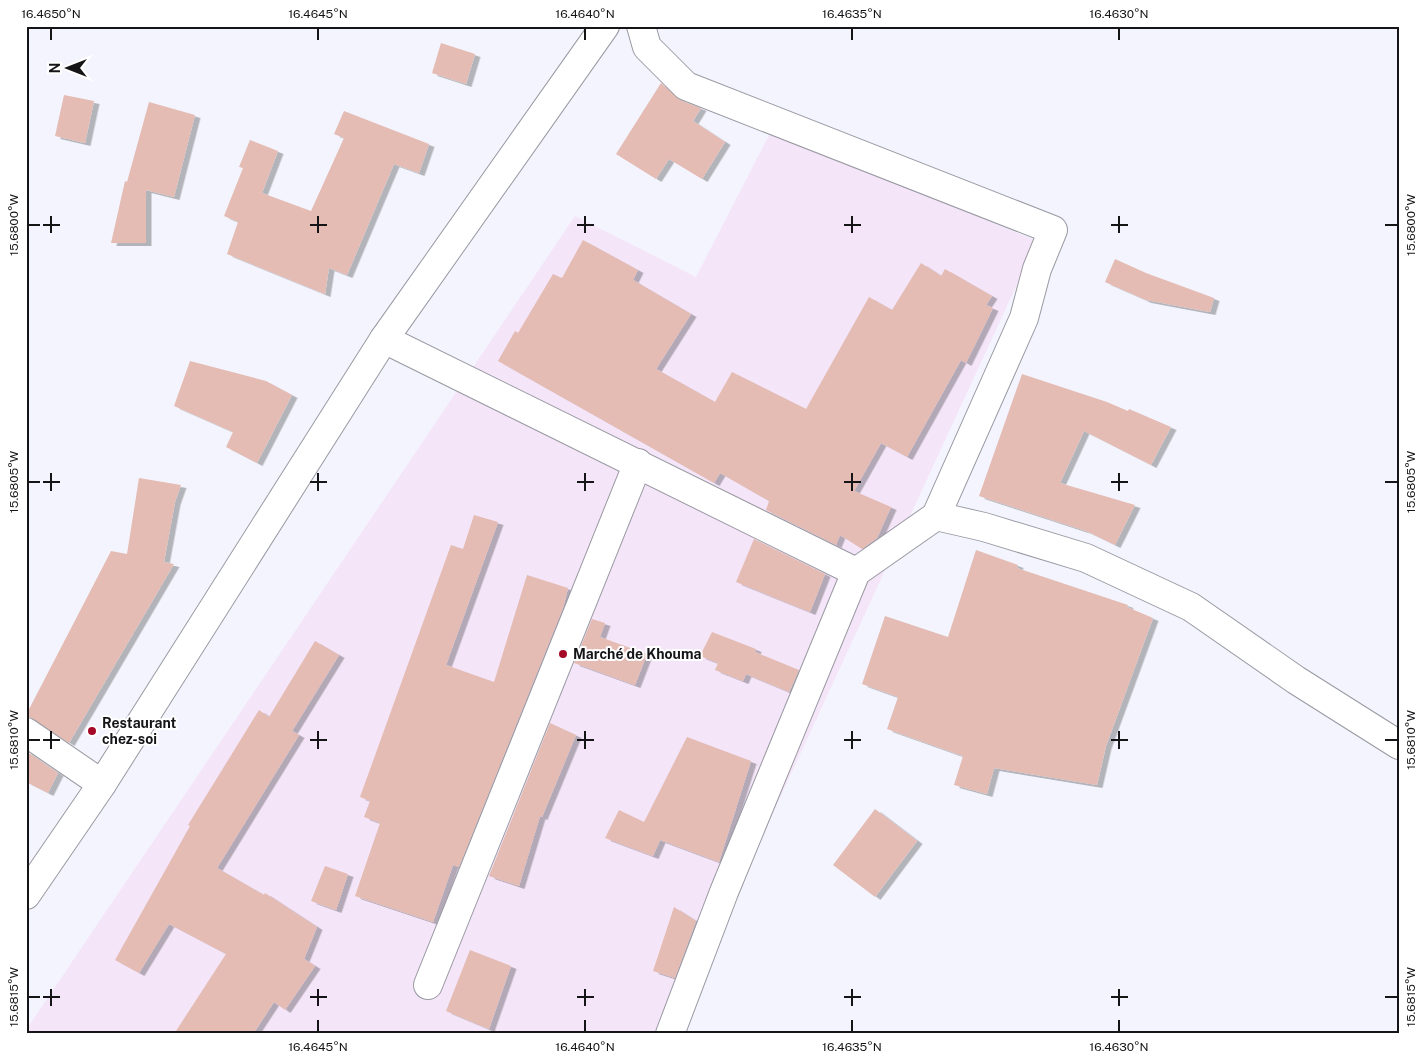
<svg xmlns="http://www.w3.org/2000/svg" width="1425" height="1060" font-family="'Public Sans',sans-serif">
	<defs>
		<filter id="shadow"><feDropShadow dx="5.5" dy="3" stdDeviation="0" flood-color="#0004"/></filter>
	</defs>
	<rect width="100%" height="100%" fill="#f4f4fe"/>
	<!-- commercial -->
	<path fill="#f4e5f8" d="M 771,131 L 1037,241 L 671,1034 L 26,1034 L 26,1030 L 575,216 L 696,277 Z"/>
	<!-- building -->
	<g fill="#e4bcb4" filter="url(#shadow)">
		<path d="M 441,43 L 475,54 L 466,84 L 432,73 Z"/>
		<path d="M 661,83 L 680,100 L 701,108 L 693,121 L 725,142 L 702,179 L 669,159 L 656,179 L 616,154 Z"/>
		<path d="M 64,95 L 94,101 L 85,143 L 55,136 Z"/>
		<path d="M 149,102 L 195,115 L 174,197 L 146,190 L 146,243 L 111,243 L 125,181 L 127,182 Z"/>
		<path d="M 344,111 L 429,144 L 419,173 L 394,164 L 347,275 L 329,268 L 325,294 L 227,254 L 238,222 L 224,216 L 243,168 L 239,167 L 250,140 L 278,151 L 262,193 L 311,211 L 344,138 L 334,134 Z"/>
		<path d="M 583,240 L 638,270 L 633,280 L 691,314 L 656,369 L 715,402 L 732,372 L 806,409 L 869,297 L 892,310 L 921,263 L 941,276 L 945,269 L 992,296 L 986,305 L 993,308 L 966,363 L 961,360 L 907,457 L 881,443 L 854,491 L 891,507 L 877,538 L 862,549 L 840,535 L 836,545 L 766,510 L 769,501 L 720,473 L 714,483 L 498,361 L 515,331 L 518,333 L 553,274 L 562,278 Z"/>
		<path d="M 1115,259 L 1146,273 L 1214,298 L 1210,312 L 1146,300 L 1105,282 Z"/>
		<path d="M 190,361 L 266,381 L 292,395 L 257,463 L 226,447 L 233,432 L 174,406 Z"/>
		<path d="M 1022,374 L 1107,402 L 1128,411 L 1129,409 L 1171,427 L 1151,465 L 1084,431 L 1060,483 L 1135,505 L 1115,545 L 1086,531 L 979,496 Z"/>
		<path d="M 139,478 L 181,485 L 175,502 L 164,562 L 174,564 L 69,743 L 26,715 L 111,551 L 127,554 Z"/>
		<path d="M 474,515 L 498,522 L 446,665 L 494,682 L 527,575 L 568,588 L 563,608 L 459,867 L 453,865 L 433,922 L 355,896 L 380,823 L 364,817 L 370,801 L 360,797 L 451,545 L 463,549 Z"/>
		<path d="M 754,539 L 825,574 L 810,612 L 736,582 Z"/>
		<path d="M 976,550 L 1018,565 L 1017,568 L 1128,605 L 1127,607 L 1153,618 L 1106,746 L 1097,785 L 994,768 L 987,794 L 954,785 L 963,756 L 887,729 L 898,697 L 862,684 L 885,616 L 948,637 Z"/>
		<path d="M 592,619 L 605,623 L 600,637 L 647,654 L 635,685 L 574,663 Z"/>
		<path d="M 712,632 L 756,649 L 755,652 L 799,670 L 789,692 L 746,674 L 743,681 L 715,670 L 718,663 L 700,656 Z"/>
		<path d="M 315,641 L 339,655 L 292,731 L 299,735 L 217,868 L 264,895 L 265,893 L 317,927 L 304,959 L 315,966 L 285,1010 L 274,1002 L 253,1034 L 174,1034 L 226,954 L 169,924 L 139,973 L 115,960 L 190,826 L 188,825 L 259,710 L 269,717 Z"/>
		<path d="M 550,723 L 576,735 L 542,817 L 540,816 L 519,886 L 489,876 Z"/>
		<path d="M 687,737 L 751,761 L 719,862 L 660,840 L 653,856 L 605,838 L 619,810 L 644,822 Z"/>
		<path d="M 26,751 L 58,773 L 48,793 L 26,782 Z"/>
		<path d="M 875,809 L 917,841 L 875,897 L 833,865 Z"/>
		<path d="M 325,866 L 348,874 L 336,910 L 311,901 Z"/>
		<path d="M 674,907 L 696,921 L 675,978 L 653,971 Z"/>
		<path d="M 470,950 L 511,966 L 489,1029 L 446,1011 Z"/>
	</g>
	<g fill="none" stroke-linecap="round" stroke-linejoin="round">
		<defs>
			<g id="street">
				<path d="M 641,26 L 647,47 L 686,86 L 1053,230 L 1037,269 L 1024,318 L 936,516 L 856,572 L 724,892 L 670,1034"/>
				<path d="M 384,339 L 856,572"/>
				<path d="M 936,516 L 984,527 L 1086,558 L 1191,607 L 1296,680 L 1399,745"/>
				<path d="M 26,732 L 102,784"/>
				<path d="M 428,985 L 638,463"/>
			</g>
			<path id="primary" d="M 26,895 L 102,784 L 384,339 L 605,26"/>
		</defs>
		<!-- street casing -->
		<use href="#street" stroke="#9999a2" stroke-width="30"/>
		<!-- primary casing -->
		<use href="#primary" stroke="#9999a2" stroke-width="30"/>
		<!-- street -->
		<use href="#street" stroke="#fff" stroke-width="28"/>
		<!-- primary -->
		<use href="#primary" stroke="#fff" stroke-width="28"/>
	</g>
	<!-- ticks -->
	<path fill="none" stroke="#151518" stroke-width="2" d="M 51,28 L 51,40M 318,28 L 318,40M 585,28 L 585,40M 852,28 L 852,40M 1119,28 L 1119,40M 51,216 L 51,233M 318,216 L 318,233M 585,216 L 585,233M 852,216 L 852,233M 1119,216 L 1119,233M 28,225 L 40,225M 43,225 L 60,225M 310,225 L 327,225M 577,225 L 594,225M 844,225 L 861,225M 1111,225 L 1128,225M 1385,225 L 1398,225M 51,473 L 51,491M 318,473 L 318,491M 585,473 L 585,491M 852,473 L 852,491M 1119,473 L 1119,491M 28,482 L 40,482M 43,482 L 60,482M 310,482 L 327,482M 577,482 L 594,482M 844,482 L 861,482M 1111,482 L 1128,482M 1385,482 L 1398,482M 51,731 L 51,749M 318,731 L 318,749M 585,731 L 585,749M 852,731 L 852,749M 1119,731 L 1119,749M 28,740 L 40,740M 43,740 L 60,740M 310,740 L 327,740M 577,740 L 594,740M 844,740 L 861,740M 1111,740 L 1128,740M 1385,740 L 1398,740M 51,989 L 51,1006M 318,989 L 318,1006M 585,989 L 585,1006M 852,989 L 852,1006M 1119,989 L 1119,1006M 28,997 L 40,997M 43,997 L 60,997M 310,997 L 327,997M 577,997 L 594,997M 844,997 L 861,997M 1111,997 L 1128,997M 1385,997 L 1398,997M 318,1020 L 318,1032M 585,1020 L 585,1032M 852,1020 L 852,1032M 1119,1020 L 1119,1032"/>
	<!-- markers -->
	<g fill="#a50928" stroke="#fff" stroke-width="2">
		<circle cx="563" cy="654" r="5"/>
		<circle cx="92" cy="731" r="5"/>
	</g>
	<g text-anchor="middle" stroke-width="4" stroke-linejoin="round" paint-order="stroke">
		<!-- poi labels -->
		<g font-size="14" font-weight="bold" fill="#151518" stroke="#fff" text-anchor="start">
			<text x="573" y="659">Marché de Khouma</text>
			<text x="102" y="728">Restaurant<tspan x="102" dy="16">chez-soi</tspan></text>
		</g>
	</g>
	<!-- border -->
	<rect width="1425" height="1060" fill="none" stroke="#ffffff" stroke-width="55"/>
	<!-- north arrow -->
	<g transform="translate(68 68) rotate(270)" stroke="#ffffff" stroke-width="4" paint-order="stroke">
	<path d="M0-4L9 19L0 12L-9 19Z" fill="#151518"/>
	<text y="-8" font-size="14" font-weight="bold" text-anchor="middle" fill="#151518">N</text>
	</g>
	<rect x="28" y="28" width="1370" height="1004" fill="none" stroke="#151518" stroke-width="2"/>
	<g font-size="12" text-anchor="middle" fill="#151518">
		<text x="51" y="18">16.4650°N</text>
		<text x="318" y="18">16.4645°N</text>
		<text x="585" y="18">16.4640°N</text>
		<text x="852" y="18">16.4635°N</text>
		<text x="1119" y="18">16.4630°N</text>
		<text transform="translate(1411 225) rotate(-90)" y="4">15.6800°W</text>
		<text transform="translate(14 225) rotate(-90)" y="4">15.6800°W</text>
		<text transform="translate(1411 482) rotate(-90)" y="4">15.6805°W</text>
		<text transform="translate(14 482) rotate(-90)" y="4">15.6805°W</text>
		<text transform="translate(1411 740) rotate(-90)" y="4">15.6810°W</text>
		<text transform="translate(14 740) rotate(-90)" y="4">15.6810°W</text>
		<text transform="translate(1411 997) rotate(-90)" y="4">15.6815°W</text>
		<text transform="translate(14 997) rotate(-90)" y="4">15.6815°W</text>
		<text x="318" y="1051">16.4645°N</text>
		<text x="585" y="1051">16.4640°N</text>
		<text x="852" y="1051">16.4635°N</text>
		<text x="1119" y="1051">16.4630°N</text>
	</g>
</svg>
